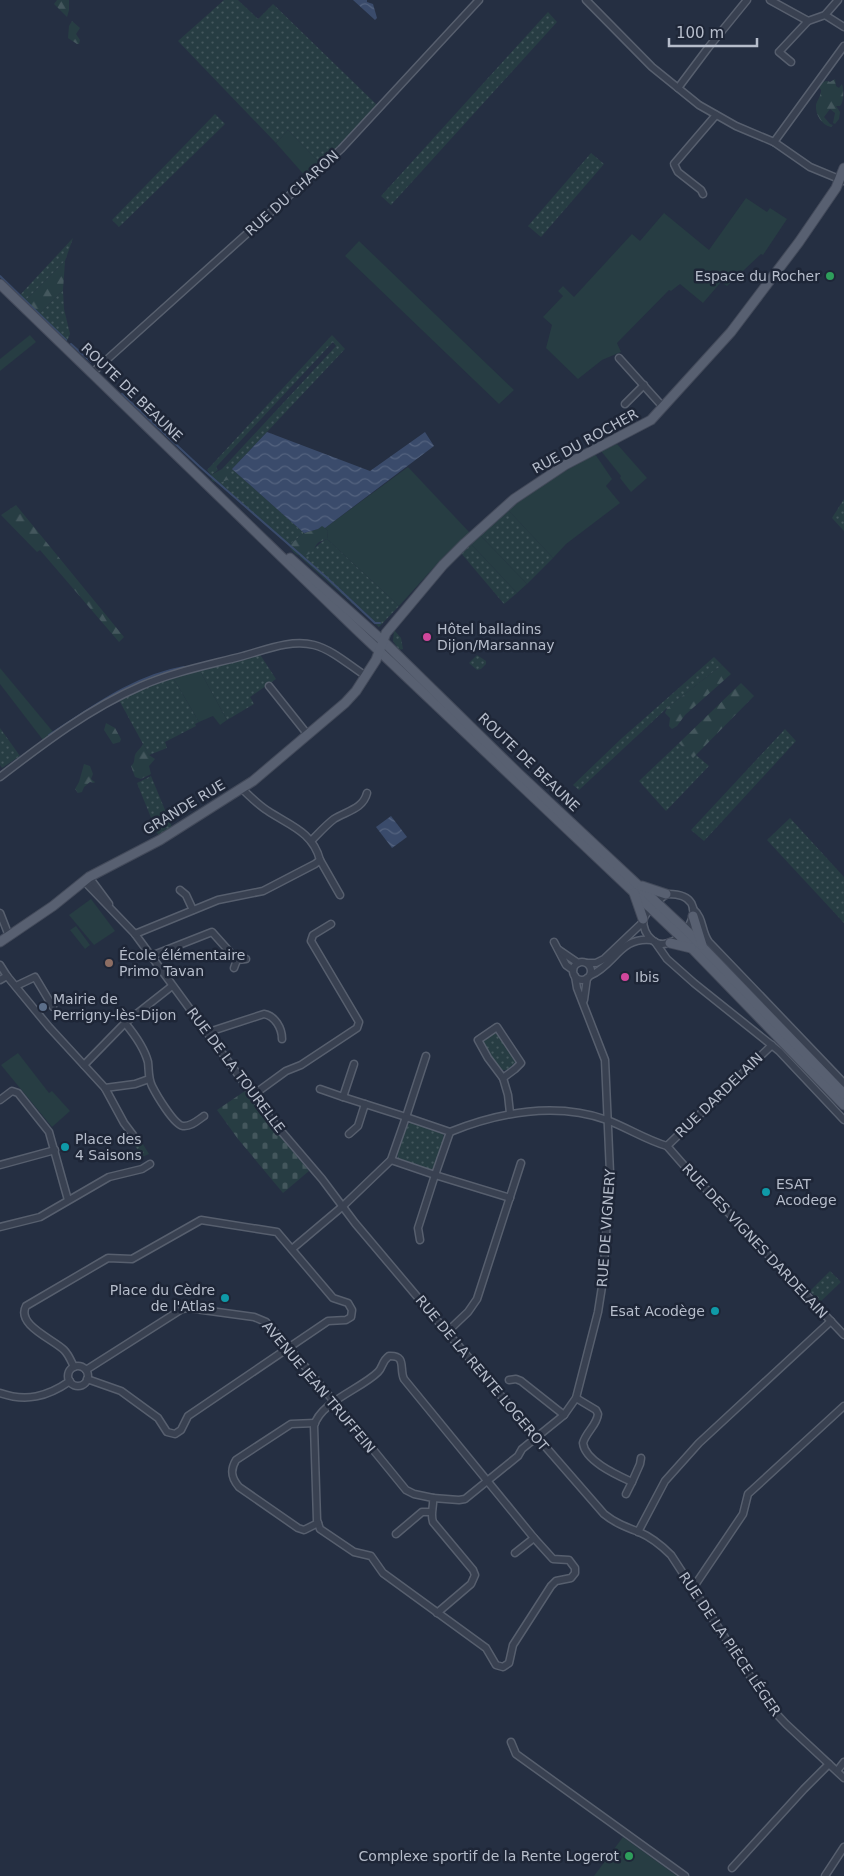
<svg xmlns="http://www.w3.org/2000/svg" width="844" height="1876" font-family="'DejaVu Sans',sans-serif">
	<defs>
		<pattern id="grass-dots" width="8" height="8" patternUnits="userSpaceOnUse" patternTransform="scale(1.25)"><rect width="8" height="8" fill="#273d43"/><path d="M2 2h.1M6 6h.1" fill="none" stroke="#44575d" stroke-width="1.8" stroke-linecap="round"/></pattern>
		<pattern id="forest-firs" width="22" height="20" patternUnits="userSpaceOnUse" patternTransform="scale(1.25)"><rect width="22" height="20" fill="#273d43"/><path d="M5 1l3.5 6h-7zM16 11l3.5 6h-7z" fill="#44575d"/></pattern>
		<pattern id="cemetery-stones" width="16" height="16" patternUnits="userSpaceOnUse" patternTransform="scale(1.25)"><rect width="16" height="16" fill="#273d43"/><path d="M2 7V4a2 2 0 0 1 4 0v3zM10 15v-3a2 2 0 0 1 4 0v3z" fill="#44575d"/></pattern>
		<pattern id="water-waves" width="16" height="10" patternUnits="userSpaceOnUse" patternTransform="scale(1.25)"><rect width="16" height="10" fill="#3a4b6b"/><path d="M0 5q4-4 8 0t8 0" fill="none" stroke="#54637f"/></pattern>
	</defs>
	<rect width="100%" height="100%" fill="#252f42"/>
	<!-- grass -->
	<g fill="url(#grass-dots)">
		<path d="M 224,0 L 238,0 L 258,19 L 273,4 L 377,105 L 321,164 L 288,130 L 276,143 L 178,41 Z"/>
		<path d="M 548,12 L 557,22 L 391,205 L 381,196 Z"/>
		<path d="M 215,114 L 225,124 L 119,227 L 112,220 Z"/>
		<path d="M 591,153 L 604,164 L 541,237 L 528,226 Z"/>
		<path d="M 73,238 L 65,261 L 25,301 L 20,295 Z"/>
		<path d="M 63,290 L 64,309 L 70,334 L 67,341 L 39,314 Z"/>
		<path d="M 332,335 L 345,349 L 232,469 L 304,533 L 289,545 L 219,483 L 224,480 L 227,473 L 222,469 L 336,346 L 333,342 L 216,467 L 218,470 L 211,475 L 207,470 Z"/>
		<path d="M 844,499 L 844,531 L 832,518 Z"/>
		<path d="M 508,510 L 553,558 L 527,584 L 480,535 Z"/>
		<path d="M 327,539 L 399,606 L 379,627 L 299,556 C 312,556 315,544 327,539 Z"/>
		<path d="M 471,544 L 517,593 L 504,604 L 461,553 Z"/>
		<path d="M 394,630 L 401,638 L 403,649 L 399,650 L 393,641 Z"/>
		<path d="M 259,653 L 276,679 L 250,697 L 254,704 L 227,720 L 199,669 Z"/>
		<path d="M 477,655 L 486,661 L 486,664 L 481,669 L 477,670 L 469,663 Z"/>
		<path d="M 714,657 L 722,665 L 667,708 L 579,790 L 573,785 L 622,738 Z"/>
		<path d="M 172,676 L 199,722 L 195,724 L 196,726 L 165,742 L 167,748 L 149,755 L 119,700 Z"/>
		<path d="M 0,728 L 20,756 L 2,768 L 0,765 Z"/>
		<path d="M 785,729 L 796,741 L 704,841 L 691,830 Z"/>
		<path d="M 679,743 L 693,757 L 696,755 L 709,766 L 666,811 L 639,781 Z"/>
		<path d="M 151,776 L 172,827 L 158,835 L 137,783 Z"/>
		<path d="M 790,818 L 844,877 L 844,923 L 767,840 Z"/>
		<path d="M 492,1032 L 501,1035 L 516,1062 L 507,1070 L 499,1070 L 481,1043 L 482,1038 Z"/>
		<path d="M 412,1122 L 443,1133 L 444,1140 L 434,1168 L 432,1170 L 398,1158 C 396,1149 403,1126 412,1122 Z"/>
		<path d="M 136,1133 L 149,1154 L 142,1157 L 130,1138 Z"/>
		<path d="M 830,1271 L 841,1282 L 820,1302 L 810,1291 Z"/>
	</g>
	<!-- forest -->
	<g fill="url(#forest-firs)">
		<path d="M 57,0 L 69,0 L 69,10 L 67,17 L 54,4 Z"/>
		<path d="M 72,21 L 80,28 L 76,34 L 80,40 L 79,44 L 77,44 L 68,38 L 69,26 Z"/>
		<path d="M 835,79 L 836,86 L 839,88 L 842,84 C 844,90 844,102 840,106 L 836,106 L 840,112 L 839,119 L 835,124 L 833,123 L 835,113 L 830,109 L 824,117 L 830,124 L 833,125 L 831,127 C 822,125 815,115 816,105 C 817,100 821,97 821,90 L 818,86 C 820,83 826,79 830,82 Z"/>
		<path d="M 65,261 L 63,290 L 39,314 L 25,301 Z"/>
		<path d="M 222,469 L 231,474 L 232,481 L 227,480 L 219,483 L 212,481 L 211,475 Z"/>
		<path d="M 16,505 L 124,637 L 119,642 L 40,550 L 37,552 L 1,515 Z"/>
		<path d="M 322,525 L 328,531 L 327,539 C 324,540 322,541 319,542 C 315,545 315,549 312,552 C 302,560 293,555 289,545 L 304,533 L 318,529 Z"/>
		<path d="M 722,665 L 731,674 L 685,715 L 677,726 L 672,729 L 669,726 L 670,718 L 665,713 L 667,708 Z"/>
		<path d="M 741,683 L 754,696 L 693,758 L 679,743 Z"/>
		<path d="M 106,723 L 115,728 L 121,739 L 120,742 L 113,744 L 104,730 Z"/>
		<path d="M 143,744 L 149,755 L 155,759 L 149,766 L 151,774 L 141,779 L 135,777 L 131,766 C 136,762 133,758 136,753 C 139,749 141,748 143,744 Z"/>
		<path d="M 84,764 L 90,766 L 93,774 L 91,779 L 95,782 L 94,783 L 90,782 L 84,787 L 82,792 L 78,793 L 75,789 L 79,782 Z"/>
	</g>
	<!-- cemetery -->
	<path fill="url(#cemetery-stones)" d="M 245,1091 L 268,1122 L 309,1171 L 283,1193 L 238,1139 L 217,1110 Z"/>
	<!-- garden -->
	<g fill="#273d43">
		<path d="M 288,130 L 321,164 L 306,177 L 276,143 Z"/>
		<path d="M 746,198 L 767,212 L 770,208 L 787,219 L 763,255 L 761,254 L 727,286 L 721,282 L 703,303 L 680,284 L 671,291 L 669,290 L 617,343 L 621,352 L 602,360 L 578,379 L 546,348 L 552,325 L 543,317 L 563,296 L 558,291 L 563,286 L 574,297 L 632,234 L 640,241 L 664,213 L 709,250 Z"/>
		<path d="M 359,241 L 514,390 L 499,404 L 345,256 Z"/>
		<path d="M 30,335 L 36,342 L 0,371 L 0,359 Z"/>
		<path d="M 617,444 L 647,478 L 631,492 L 620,478 L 621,476 L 601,451 Z"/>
		<path d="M 595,454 L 612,479 L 606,486 L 620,503 L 566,544 L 553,558 L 508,510 C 535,488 565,471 595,454 Z"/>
		<path d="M 408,467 L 470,533 L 445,555 L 399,606 L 327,539 L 328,531 L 325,528 Z"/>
		<path d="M 480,535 L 527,584 L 517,593 L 471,544 Z"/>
		<path d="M 0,668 L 54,733 L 43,740 L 0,684 Z"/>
		<path d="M 199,669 L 227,720 L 220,725 L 213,716 L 199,722 L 172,676 Z"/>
		<path d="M 91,899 L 115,931 L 94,945 L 69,915 Z"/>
		<path d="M 76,926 L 90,945 L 85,949 L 70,930 Z"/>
		<path d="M 18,1053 L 49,1093 L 52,1091 L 70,1111 L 52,1127 L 1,1065 Z"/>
		<path d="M 623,1837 L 677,1876 L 594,1876 Z"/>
	</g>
	<!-- water -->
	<g fill="url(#water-waves)">
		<path d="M 353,0 L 367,0 L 367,2 L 373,4 L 377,18 L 375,20 Z"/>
		<path d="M 267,432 L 370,471 L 425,432 L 434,446 L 325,528 L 322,526 L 318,529 L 304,533 L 232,469 Z"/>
		<path d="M 391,816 L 407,837 L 392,848 L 376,827 Z"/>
	</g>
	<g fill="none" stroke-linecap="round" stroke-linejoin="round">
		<!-- stream -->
		<g stroke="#3a4b6b" stroke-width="2">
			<path d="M 0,276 L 66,340"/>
			<path d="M 71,344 L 91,362"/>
			<path d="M 122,394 L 199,466 L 326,577 L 375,623 L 380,623"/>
			<path d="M 49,735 C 91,708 133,676 184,667"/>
		</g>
		<defs>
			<g id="minor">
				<path d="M 586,0 L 652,67 L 699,105 L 736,126 L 774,142 L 810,167 L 844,181"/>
				<path d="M 770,0 L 808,21 L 825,15 L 838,0"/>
				<path d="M 825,15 L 844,27"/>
				<path d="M 791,62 L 779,52 L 808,21"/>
				<path d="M 678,88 L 708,48 L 747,0"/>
				<path d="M 774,142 L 844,46"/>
				<path d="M 703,194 L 701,190 L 678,172 L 674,164 L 716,115"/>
				<path d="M 619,358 L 663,407"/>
				<path d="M 92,373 L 341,149 L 479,0"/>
				<path d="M 625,404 L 644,385"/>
				<path d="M 269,686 L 308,735"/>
				<path d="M 0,777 C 44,743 90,708 141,686 C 173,672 209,665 243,656 C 265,650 291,639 314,645 C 333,650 350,666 366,676"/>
				<path d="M 241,788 C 250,796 258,805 268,811 C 289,825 313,832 320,860"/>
				<path d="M 311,841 C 318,834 326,825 334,819 C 347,811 363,809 367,793"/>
				<path d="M 89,877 L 109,904"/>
				<path d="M 84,881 L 135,934 L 269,1117 L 322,1179 L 355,1223 L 490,1383 L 604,1514 C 615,1523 626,1527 639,1532 C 651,1537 662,1546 671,1555 L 771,1708 L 786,1724 L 844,1778"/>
				<path d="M 180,890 L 186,895 L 193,910"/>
				<path d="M 666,894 C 723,892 677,961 652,940 C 645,934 643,927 643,919 L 651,907 Z"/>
				<path d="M 693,909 C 704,918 701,932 709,942 L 844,1083"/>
				<path d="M 0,913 L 9,936"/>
				<path d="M 135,934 L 218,900 L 263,891 L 315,864 L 320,860 L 340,895"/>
				<path d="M 554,942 L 566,965 L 573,970"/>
				<path d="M 655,942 L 667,959 L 694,983 L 779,1051 L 844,1120"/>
				<path d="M 559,950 L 578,963"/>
				<path d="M 151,956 L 212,932 L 237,960 L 246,959"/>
				<circle cx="582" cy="971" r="9"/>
				<path d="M 587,963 L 596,963 L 604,959 L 643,922"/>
				<path d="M 0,965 L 7,976 L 49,1027 L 105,1088 L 124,1123 L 133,1135"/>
				<path d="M 234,968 L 237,960"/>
				<path d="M 591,975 C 615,965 620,936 652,940"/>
				<path d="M 0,980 L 7,976"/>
				<path d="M 16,986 L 35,977 L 53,1007"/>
				<path d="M 584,1000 L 587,978"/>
				<path d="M 125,1023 C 135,1035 144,1047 148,1062 C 149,1070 148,1078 152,1086 C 156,1094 174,1125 183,1126 C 191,1127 198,1120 204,1116"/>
				<path d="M 497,1027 L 521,1063 L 515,1069 L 503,1078 L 488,1058 L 478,1040 Z"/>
				<path d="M 210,1034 L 215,1030 L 264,1014 C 275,1016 282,1028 282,1039"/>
				<path d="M 84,1065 L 125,1023 L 172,986"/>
				<path d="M 503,1078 L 508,1095 L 510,1113"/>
				<path d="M 105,1088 L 135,1084 L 149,1079"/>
				<path d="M 320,1089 L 343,1097 L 354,1064"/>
				<path d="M 253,1095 L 286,1071 L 301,1065 L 357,1028 L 359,1022 L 311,941 L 313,935 L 331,924"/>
				<path d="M 343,1097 L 406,1117 L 426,1056"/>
				<path d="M 0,1100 L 12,1091 L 18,1093 L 49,1132 L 68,1200"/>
				<path d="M 406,1117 L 450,1132 L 435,1175 L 391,1160 Z"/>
				<path d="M 450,1132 C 499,1112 556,1102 607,1120 C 628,1128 646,1140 667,1146"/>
				<path d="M 349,1134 L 358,1126 L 365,1104"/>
				<path d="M 667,1146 L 688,1170 L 844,1335"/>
				<path d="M 667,1146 L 772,1045"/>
				<path d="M 0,1165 L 55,1150"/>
				<path d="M 0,1227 L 40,1217 L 109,1177 L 142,1169 L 150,1164"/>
				<path d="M 420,1240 L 418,1228 L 435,1175 L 510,1198"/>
				<path d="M 292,1249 L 343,1206 L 391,1160"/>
				<path d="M 447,1332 L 468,1312 L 477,1299 L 521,1163"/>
				<path d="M 389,1356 C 407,1355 399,1369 404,1379 L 534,1538 L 553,1559 L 569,1560 L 575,1568 L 575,1573 L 571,1578 L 556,1581 L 551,1586 L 513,1645 L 509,1663 L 503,1667 L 496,1665 L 486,1648 L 383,1573 L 371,1556 L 354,1552 L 320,1529 L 317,1520 L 314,1426 C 320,1402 361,1389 378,1372 C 383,1367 382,1361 389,1356 Z"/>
				<circle cx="78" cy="1376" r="10"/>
				<path d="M 74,1367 C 71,1361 69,1355 64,1350 C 53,1339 16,1325 26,1306 L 108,1258 L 132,1259 L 201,1220 L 277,1232 L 333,1298 L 348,1303 L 352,1310 L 351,1317 L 346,1320 L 328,1321 L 188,1416 L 181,1430 L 175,1434 L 167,1432 L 158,1418 L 121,1391 L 87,1379"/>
				<path d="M 86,1370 L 182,1309 L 188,1308 L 254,1317 L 266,1322 L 309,1371 L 406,1490 L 414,1494 L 433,1498 C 434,1507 430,1513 433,1522 L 473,1570 L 475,1575 L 471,1584 L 437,1613"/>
				<path d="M 509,1380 L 516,1379 L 521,1381 L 564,1415"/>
				<path d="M 0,1393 C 26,1402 47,1397 70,1381"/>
				<path d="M 576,1398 L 596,1410 L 598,1414 C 597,1425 586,1432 583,1443 C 585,1461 617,1475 632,1482 L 640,1464 L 641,1458"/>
				<path d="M 315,1423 L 291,1424 L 236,1460 C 230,1470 231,1478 239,1487 L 298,1528 L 304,1530 L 318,1523"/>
				<path d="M 626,1494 L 632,1482"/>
				<path d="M 433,1498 L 459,1500 L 465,1499 L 518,1456 L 522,1449 L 564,1415 L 576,1398 L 598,1312 L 603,1280 L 610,1173 L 605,1060 L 577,988 L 575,976"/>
				<path d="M 638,1532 L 665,1481 L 699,1443 L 831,1321"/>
				<path d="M 396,1534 L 422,1512 L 431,1512"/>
				<path d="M 515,1553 L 534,1538"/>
				<path d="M 693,1588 L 743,1514 L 748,1494 L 844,1406"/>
				<path d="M 511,1742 L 516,1754 L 685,1876"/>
				<path d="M 837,1771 L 844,1762"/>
				<path d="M 732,1868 L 804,1789 L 829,1764"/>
				<path d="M 825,1876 L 844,1847"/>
			</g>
			<g id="major">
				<path d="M 0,284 L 356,629 L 680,936 L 844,1105"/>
				<path d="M 290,558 L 383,641 L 518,773 L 686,930 L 844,1094"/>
				<path d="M 642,886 L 666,894"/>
				<path d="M 634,893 L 643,919"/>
				<path d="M 693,916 L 702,945"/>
				<path d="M 0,942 L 53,906 L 89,877 L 160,840 L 253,781 L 345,703 L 356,691 L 376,660 L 386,633 L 443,565 L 465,543 L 514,499 L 565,465 L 651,420 L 731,332 L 799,242 L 836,188 L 844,168"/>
				<path d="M 670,943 L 691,948"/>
			</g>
		</defs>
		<!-- minor casing -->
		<use href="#minor" stroke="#575f6e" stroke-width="9"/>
		<!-- major casing -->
		<use href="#major" stroke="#434a5a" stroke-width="11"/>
		<!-- minor -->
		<use href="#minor" stroke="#394151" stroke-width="6"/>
		<!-- major -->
		<use href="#major" stroke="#586071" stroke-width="9"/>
	</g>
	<!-- markers -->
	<g fill="#2e9e5b" stroke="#1e2637" stroke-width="2">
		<circle cx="830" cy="276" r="5"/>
		<circle cx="629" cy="1856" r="5"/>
	</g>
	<g fill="#d1479c" stroke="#1e2637" stroke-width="2">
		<circle cx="427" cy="637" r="5"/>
		<circle cx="625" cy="977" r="5"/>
	</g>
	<circle fill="#8d6e63" stroke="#1e2637" stroke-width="2" cx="109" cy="963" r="5"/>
	<circle fill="#5c6f8a" stroke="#1e2637" stroke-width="2" cx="43" cy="1007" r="5"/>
	<g fill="#0f9aa8" stroke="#1e2637" stroke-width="2">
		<circle cx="65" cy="1147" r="5"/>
		<circle cx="766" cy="1192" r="5"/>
		<circle cx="225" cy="1298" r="5"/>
		<circle cx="715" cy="1311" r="5"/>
	</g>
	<g text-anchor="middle" stroke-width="5" stroke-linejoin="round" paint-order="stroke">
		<!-- street labels -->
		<g font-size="14" fill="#b6bdcb" stroke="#1e2637">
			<text transform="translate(292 193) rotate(-42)" y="5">RUE DU CHARON</text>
			<text transform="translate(132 392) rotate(44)" y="5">ROUTE DE BEAUNE</text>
			<text transform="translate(585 441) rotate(-29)" y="5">RUE DU ROCHER</text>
			<text transform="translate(529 762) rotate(44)" y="5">ROUTE DE BEAUNE</text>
			<text transform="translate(184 807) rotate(-31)" y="5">GRANDE RUE</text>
			<text transform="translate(236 1070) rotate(53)" y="5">RUE DE LA TOURELLE</text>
			<text transform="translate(719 1095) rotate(-44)" y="5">RUE DARDELAIN</text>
			<text transform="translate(606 1228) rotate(-86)" y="5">RUE DE VIGNERY</text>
			<text transform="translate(755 1241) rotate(47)" y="5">RUE DES VIGNES DARDELAIN</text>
			<text transform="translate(482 1373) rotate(50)" y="5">RUE DE LA RENTE LOGEROT</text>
			<text transform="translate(319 1387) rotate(50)" y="5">AVENUE JEAN TRUFFEIN</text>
			<text transform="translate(730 1644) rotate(56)" y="5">RUE DE LA PIÈCE LÉGER</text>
		</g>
		<!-- poi labels -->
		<g font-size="14" fill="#b6bdcb" stroke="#1e2637" text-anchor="start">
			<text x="820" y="281" text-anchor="end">Espace du Rocher</text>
			<text x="437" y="634">Hôtel balladins<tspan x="437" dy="16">Dijon/Marsannay</tspan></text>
			<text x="119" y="960">École élémentaire<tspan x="119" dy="16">Primo Tavan</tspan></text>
			<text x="635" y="982">Ibis</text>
			<text x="53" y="1004">Mairie de<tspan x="53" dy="16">Perrigny-lès-Dijon</tspan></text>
			<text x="75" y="1144">Place des<tspan x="75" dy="16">4 Saisons</tspan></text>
			<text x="776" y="1189">ESAT<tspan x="776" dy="16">Acodege</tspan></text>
			<text x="215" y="1295" text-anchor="end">Place du Cèdre<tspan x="215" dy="16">de l'Atlas</tspan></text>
			<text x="705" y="1316" text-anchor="end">Esat Acodège</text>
			<text x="619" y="1861" text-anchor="end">Complexe sportif de la Rente Logerot</text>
		</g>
	</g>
	<!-- scale -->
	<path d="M669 38v8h88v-8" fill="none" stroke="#b6bdcb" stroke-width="2.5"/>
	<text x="676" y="38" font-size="15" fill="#b6bdcb" stroke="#1e2637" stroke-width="4" paint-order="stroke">100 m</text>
</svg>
